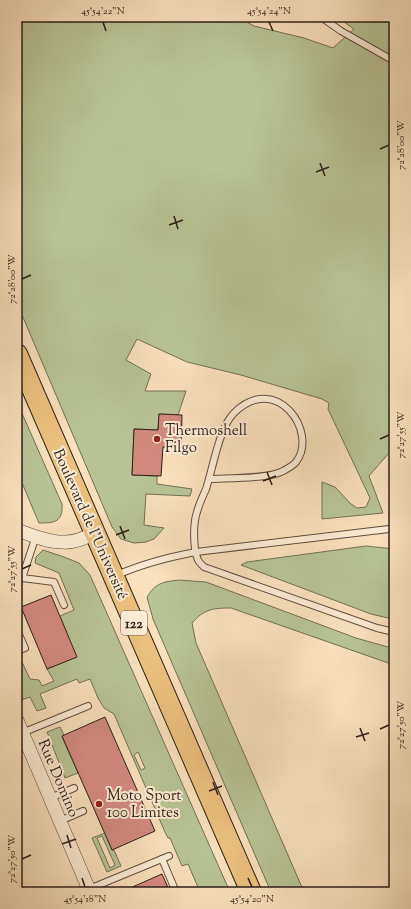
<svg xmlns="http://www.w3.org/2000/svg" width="411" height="909" font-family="'Sorts Mill Goudy',serif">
	<rect width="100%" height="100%" fill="#f9e1bb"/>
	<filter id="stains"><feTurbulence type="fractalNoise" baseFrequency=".005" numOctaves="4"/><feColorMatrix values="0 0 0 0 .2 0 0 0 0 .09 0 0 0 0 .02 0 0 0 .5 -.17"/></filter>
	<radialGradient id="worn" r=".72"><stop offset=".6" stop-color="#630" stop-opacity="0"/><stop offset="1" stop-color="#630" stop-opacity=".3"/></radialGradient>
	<!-- green -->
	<g fill="#b8c494" stroke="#727156" fill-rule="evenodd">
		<path d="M 23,17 L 238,17 L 254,26 L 304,38 L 333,48 L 354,29 L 337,17 L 394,17 L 394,460 L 389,453 L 369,476 L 383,513 L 322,519 L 322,482 L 335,487 L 351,504 L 357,508 L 366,507 L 370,498 L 328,409 L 329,403 L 322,399 L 241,375 L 187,362 L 137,339 L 126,360 L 151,374 L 145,391 L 186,391 L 178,415 L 159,414 L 158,430 L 134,429 L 132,475 L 157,476 L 157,484 L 192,489 L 190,496 L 146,494 L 144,525 L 164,528 L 154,539 L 146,542 L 134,543 L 121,539 L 112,527 L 17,303 L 17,32 Z"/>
		<path d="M 17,402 L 62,504 C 63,522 55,523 39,523 L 17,471 Z"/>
		<path d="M 366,546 L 394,549 L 394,617 L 388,618 L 371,614 L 241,565 L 247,562 Z"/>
		<path d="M 43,550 L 64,557 L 79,563 L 90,575 L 230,892 L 200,892 L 188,864 L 182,866 L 170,838 L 168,838 L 165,832 L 114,714 L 104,708 L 98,698 L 90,679 L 79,683 L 77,679 L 40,694 L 46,708 L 37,711 L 30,697 L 21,700 L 18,695 L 17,659 L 20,658 L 30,679 L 39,680 L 42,686 L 54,681 L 47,669 L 76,657 L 60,616 L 74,610 L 59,573 L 35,563 L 36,557 ZM 138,752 L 145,768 L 141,770 L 134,755 Z"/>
		<path d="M 179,580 L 206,582 L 356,638 L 388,647 L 394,646 L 394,665 L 231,608 C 213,608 204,609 192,623 L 196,643 L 304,892 L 271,892 L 153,619 L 147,597 C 156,583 162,582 179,580 Z"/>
		<path d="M 60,727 L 64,735 L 62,737 L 78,773 L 65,778 L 47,732 Z"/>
		<path d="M 105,833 L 112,850 L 114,850 L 121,866 L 107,872 L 92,838 ZM 102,836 L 115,865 L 110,868 L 97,838 Z"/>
	</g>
	<!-- building -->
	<g fill="#d38a7e" stroke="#2c1e18">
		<path d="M 159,414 L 182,415 L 181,448 L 163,447 L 161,476 L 132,475 L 134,429 L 158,430 Z"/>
		<path d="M 51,595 L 77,657 L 47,669 L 21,607 Z"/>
		<path d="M 105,717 L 155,831 L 112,850 L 62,736 Z"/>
		<path d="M 162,874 L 170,892 L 121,892 Z"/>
	</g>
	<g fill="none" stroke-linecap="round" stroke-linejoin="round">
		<defs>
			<g id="lane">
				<path d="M 321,17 L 341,31 L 394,61"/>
				<path d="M 209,479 C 228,478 265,479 281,472 C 287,469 293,466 296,462 C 319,432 276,371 234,413 C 219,428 213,468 206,489 C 203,496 199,504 197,512 C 193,523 193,549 198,560 C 199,562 202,565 204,567 L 377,628 L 394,632"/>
				<path d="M 117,575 C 142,564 169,557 196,552 L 389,529 L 394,529"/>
				<path d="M 22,578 L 54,582 L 64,605"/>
				<path d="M 17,580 L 22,578 L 36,536"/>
				<path d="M 17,630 L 25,648 L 17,651"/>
				<path d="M 22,733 L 88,706"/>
				<path d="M 50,798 L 74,788"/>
				<path d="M 60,821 L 83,811"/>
				<path d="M 162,859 L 176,892"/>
				<path d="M 89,889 L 169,856"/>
			</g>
			<g id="street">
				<path d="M 17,530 C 31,535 47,542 62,542 C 74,543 85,538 95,533"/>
				<path d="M 17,720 L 90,892"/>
			</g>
			<path id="primary" d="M 17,354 L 251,892"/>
		</defs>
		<!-- lane casing -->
		<use href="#lane" stroke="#5f4f41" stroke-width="8"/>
		<!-- street casing -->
		<use href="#street" stroke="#5f4f41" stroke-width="14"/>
		<!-- primary casing -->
		<use href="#primary" stroke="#2c1e18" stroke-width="22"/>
		<!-- lane -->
		<use href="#lane" stroke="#fbecd3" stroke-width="6"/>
		<!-- street -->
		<use href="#street" stroke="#fbecd3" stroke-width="13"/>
		<!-- primary -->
		<use href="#primary" stroke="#ecc07e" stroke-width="20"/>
	</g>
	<!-- ticks -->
	<path fill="none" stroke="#2c1e18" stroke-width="1.5" d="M 103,22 L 106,31M 269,22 L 273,31M 380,149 L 389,145M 320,163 L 325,176M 316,172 L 329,167M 174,216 L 178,229M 169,225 L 183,220M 22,279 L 31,275M 380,439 L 389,435M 267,472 L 272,485M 263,481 L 276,476M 120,526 L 125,539M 116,535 L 129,530M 22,569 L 31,565M 360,728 L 365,741M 380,729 L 389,725M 356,737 L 369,733M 213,782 L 218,795M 209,791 L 222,786M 67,835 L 71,848M 62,844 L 76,839M 22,859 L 31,855M 82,878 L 85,887M 248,878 L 252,887"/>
	<!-- markers -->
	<g fill="#8f2418" stroke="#fbecd3" stroke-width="1.5">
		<circle cx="157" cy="439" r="4"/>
		<circle cx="99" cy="804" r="4"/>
	</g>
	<g text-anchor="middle" stroke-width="4" stroke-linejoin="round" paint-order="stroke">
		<!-- shield labels -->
		<rect fill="#fbecd3" stroke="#6a5c50" stroke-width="1" x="121" y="611" width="26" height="24" rx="3"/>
		<g font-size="14" font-weight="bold" fill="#2c1e18">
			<text x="134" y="628">122</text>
		</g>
		<!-- poi labels -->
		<g font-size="15" fill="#2c1e18" stroke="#fbecd3" text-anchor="start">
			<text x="165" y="435">Thermoshell<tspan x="165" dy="17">Filgo</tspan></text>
			<text x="107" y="800">Moto Sport<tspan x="107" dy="17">100 Limites</tspan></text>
		</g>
		<!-- street labels -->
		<g font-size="15" fill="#2c1e18" stroke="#fbecd3">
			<text transform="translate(91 524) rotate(66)" y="5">Boulevard de l'Université</text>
			<text transform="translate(59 778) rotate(67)" y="5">Rue Domino</text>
		</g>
	</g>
	<!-- margin -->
	<rect width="411" height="909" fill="none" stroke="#f9e1bb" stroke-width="44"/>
	<rect x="22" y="22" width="367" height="865" fill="none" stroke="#2c1e18" stroke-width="1.5"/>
	<g font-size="10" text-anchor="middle" fill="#2c1e18">
		<text x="103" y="14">45°54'22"N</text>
		<text x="269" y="14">45°54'24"N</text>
		<text transform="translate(400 145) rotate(-90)" y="4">72°28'00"W</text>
		<text transform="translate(11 279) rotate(-90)" y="4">72°28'00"W</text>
		<text transform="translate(400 435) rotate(-90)" y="4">72°27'55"W</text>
		<text transform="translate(11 569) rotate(-90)" y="4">72°27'55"W</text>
		<text transform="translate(400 725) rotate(-90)" y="4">72°27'50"W</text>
		<text transform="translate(11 859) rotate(-90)" y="4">72°27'50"W</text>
		<text x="85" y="902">45°54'18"N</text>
		<text x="252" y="902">45°54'20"N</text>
	</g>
	<rect width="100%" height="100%" filter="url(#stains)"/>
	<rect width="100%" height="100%" fill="url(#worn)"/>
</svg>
